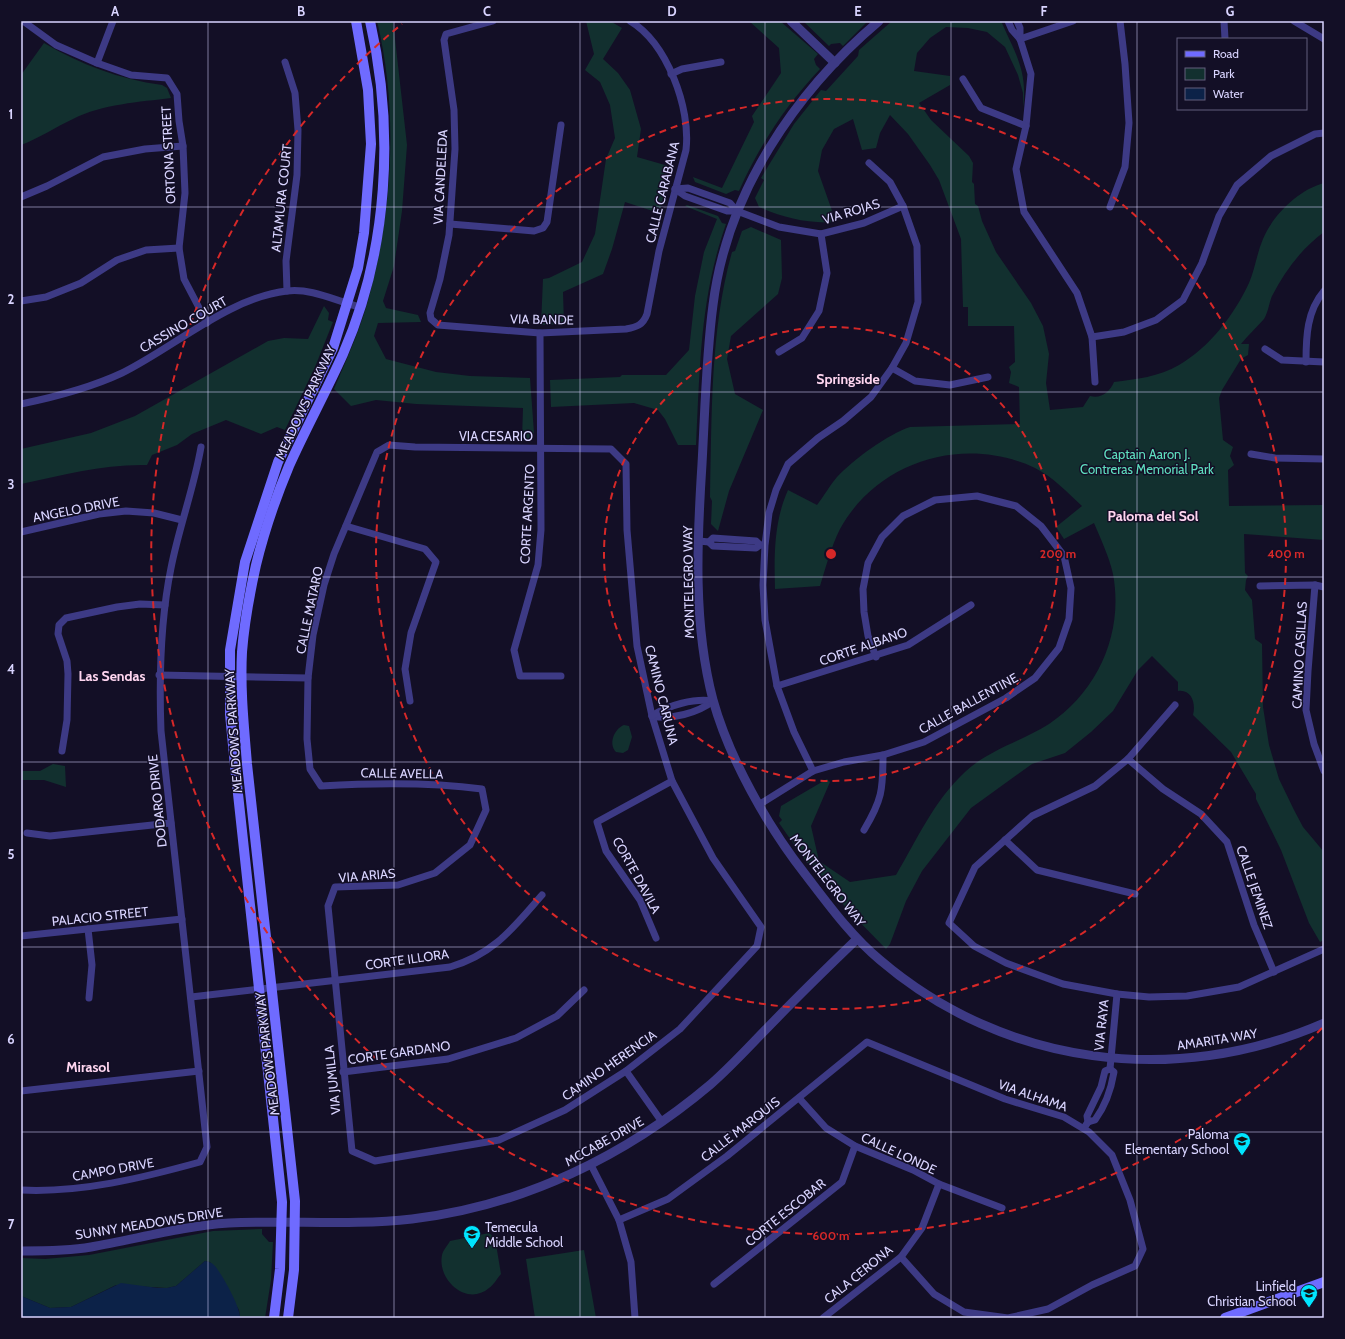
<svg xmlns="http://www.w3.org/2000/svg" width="1345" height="1339" font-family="Cabin,sans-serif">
	<rect width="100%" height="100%" fill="#130f26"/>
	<!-- green -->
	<g fill="#12302f">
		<path d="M 377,21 L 393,21 L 407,145 L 402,211 L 394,266 L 383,301 L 386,308 L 418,315 L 421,322 L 378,323 L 374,336 L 386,359 L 436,372 L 470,376 L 530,378 L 534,433 L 528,439 L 522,439 L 523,408 L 416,404 L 376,400 L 351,406 L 334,389 C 348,356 363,323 371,289 C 393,203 398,108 377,21 Z"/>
		<path d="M 586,21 L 610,21 L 622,28 L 603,59 L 618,73 L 630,90 L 641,129 L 637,157 L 672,167 L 659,213 L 625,202 L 612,249 L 603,274 L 563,292 L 564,324 L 541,325 L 543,279 L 549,278 L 582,262 L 595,234 L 606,159 L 615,138 L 610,105 L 600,82 L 585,70 L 594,54 Z"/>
		<path d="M 749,21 L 780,21 L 818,54 L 814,59 L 816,65 L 820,69 C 786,105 759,146 739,191 L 735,190 L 726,194 L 695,182 L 693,177 L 722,188 L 754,122 L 752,116 L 781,73 L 779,48 Z"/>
		<path d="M 803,21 L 868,21 L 843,46 L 840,43 L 831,44 L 829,46 Z"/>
		<path d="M 892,21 L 1001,21 C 1015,53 1028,71 1023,107 L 1023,93 L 1018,75 L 1005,47 L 987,32 L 968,28 L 946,27 L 930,38 L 917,53 L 914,71 L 950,76 L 950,85 L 919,103 L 931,120 L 969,156 L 973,163 L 972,182 L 974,184 L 975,204 L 978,206 L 982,221 L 996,252 L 1031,303 L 1043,326 L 1049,354 L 1046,383 L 1050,410 L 1083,407 L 1090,396 C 1101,399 1110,392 1114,382 C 1136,379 1159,377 1179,365 C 1210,347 1234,315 1249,283 C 1255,269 1257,253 1263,239 C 1273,215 1298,190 1324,183 L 1324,232 C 1301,249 1285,271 1272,296 C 1269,303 1268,313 1264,319 C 1257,327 1248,335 1241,344 L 1249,344 L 1248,355 L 1241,359 L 1222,390 L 1219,398 L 1223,440 L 1233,447 L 1230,456 L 1234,465 L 1228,470 L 1229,506 L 1324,505 L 1324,540 L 1244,534 L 1245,573 L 1248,576 L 1246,580 L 1245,590 L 1252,600 L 1255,639 L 1262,644 L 1263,707 L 1269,745 L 1279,779 L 1294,810 L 1303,827 L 1324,852 L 1324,940 L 1320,942 L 1309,923 L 1281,850 L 1256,799 L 1256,794 L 1231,752 L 1193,715 C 1196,704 1192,689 1178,691 L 1178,682 L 1152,656 L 1138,670 L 1113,711 L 1091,732 L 1065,753 L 1032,764 L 971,808 L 922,871 L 906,901 L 890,944 L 886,949 L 846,908 L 812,864 L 807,863 L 779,823 L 782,820 L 779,816 L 781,806 L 827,779 L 830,782 L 811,826 L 819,861 L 850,882 L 896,875 C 918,838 933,802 965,772 C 988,750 1022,741 1049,724 C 1098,691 1124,633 1113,574 C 1109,556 1101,540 1094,523 L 1064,539 L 1056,527 L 1082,506 C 1067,492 1053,477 1035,468 C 965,435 878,460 840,529 C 831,547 826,567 820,586 L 775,589 C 774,555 774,521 788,490 L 817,505 C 824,496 830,485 837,477 C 853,460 888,434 910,427 L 1020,424 L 1019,387 L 1009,383 L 1011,372 L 1009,367 L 1015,362 L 1014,326 L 968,326 L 968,307 L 963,307 L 961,239 L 939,180 L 930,165 L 908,134 L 890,115 L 880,133 L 876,148 L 862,150 L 853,119 L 834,129 L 822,150 L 818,171 L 836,222 C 808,224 784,218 759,207 L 755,198 L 764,180 L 761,178 L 794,124 L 821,90 L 826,91 L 858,56 L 859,50 Z"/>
		<path d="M 44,43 C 82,65 119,79 162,85 L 167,88 L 171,98 C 140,102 102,104 73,119 C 55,127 40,138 21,145 L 21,75 Z"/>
		<path d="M 687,205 L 718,216 L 722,223 L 726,224 C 700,298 700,367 696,445 L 678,445 L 665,419 L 658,410 L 634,403 L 551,407 L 550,380 L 620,377 L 622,375 L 666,375 L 689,350 L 695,296 L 704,252 L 717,219 L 685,206 Z"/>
		<path d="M 751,227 L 781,240 L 782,278 L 778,294 L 731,336 L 727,359 L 735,394 L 763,410 L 729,491 L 718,531 L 711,524 L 712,501 L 710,497 C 712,416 710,330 732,252 L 735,251 L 742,231 Z"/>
		<path d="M 324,306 L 329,313 L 328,320 L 333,322 L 315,367 L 285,430 L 277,427 L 261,434 L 226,420 L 192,434 L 177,445 L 152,455 L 147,465 C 104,464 63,475 21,484 L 21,449 L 91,433 L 135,416 L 268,341 L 284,338 L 308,339 Z"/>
		<path d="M 624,725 L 629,726 L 632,737 L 628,750 L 623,753 L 616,752 C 608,744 614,729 624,725 Z"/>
		<path d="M 53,764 L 65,766 L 66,787 L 44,780 L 21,780 L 21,771 L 40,771 Z"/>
		<path d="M 262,1229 L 262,1234 L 269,1242 L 273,1242 L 271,1280 L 265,1318 L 240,1318 L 239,1310 L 210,1262 L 205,1261 L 176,1286 L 167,1288 L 116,1285 L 71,1307 L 50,1308 L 21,1296 L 21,1258 L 45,1259 L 89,1255 L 213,1231 Z"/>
		<path d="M 489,1233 L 495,1238 L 501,1274 C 497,1278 494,1285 489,1288 C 467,1307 437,1280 442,1255 C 443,1250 448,1245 450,1241 Z"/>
		<path d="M 584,1250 L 596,1318 L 535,1318 L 526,1259 Z"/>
	</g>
	<!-- water -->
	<path fill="#0c2248" d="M 205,1261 C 209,1262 211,1262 214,1265 C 221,1272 241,1308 240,1318 L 21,1318 L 21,1296 L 50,1308 L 71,1307 L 121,1283 L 158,1288 L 167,1288 L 176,1286 Z"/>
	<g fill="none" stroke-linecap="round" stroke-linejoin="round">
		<!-- minor -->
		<g stroke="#3d3a85" stroke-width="7">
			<path d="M 23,21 L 56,45 L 97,63 L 131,75 L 167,78 L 177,94 L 179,121 L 183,146 L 185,193 L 179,248 L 184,279 L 207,323"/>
			<path d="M 493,21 L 446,34 L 444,40 L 454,110 L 455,149 L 449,235 L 440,279 L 430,313 L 431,319 L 438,325 L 540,333 L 626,329 C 637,327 643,325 647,314 L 659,251 L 686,150 C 691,108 667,43 630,21"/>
			<path d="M 1008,21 L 1012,30 L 1020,39"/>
			<path d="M 1017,21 L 1020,28 L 1020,39 L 1031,74 L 1026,126 L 1016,169 L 1024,212 L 1077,293 L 1092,337 L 1095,382"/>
			<path d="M 1224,21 L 1225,39"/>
			<path d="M 1294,21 L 1324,39"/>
			<path d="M 1020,39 L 1073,21"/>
			<path d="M 285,62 L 295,93 L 298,130 L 297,175 L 286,261 L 287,291"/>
			<path d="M 97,63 L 113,21"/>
			<path d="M 671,74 L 682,69 L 721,62"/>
			<path d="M 963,79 L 981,108 L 1026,126"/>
			<path d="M 675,189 L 685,196 L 727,211 L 737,211 L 779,227 L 821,234 L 864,223 L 903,206"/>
			<path d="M 675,189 L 688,188 L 730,203 L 737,211"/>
			<path d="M 21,197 L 47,186 L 103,157 L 145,149 L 183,146"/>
			<path d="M 1110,207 L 1125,167 L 1129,123 L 1125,64 L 1120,21"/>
			<path d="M 450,224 L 534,231 L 543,228 L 547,222 L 561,125"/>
			<path d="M 21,301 L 46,297 L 81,283 L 117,260 L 146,250 L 179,248"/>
			<path d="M 540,333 L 541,530 L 538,565 L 514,650 L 520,676 L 561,676"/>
			<path d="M 1092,337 L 1124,332 L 1156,320 L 1183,300 L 1202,263 L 1219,216 L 1237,185 L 1271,156 L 1315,134 L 1324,133"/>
			<path d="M 1265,349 L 1282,360 L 1324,362"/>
			<path d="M 779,352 L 802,338 L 819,311 L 827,273 L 821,234"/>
			<path d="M 1306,362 C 1306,336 1307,311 1324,291"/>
			<path d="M 892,368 L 915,381 L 950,385 L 988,377"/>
			<path d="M 21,404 C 55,397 90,388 122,373 C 173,348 230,297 287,291 C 312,288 336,301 360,307"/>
			<path d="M 389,445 L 415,447 L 611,449 L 626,464 L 627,530 L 637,646 L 652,716 L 672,781 L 713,858 L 761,927 L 757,946 L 680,1029 L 626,1071 L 565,1110 L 499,1140 L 375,1161 L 352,1151 L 328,906 L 335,887 L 398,885 L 435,873 L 470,845 L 486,810 L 482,789 C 429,782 374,783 321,786 L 310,769 L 307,739 L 308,678 L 313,635 L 324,585 L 334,554 L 377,452 Z"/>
			<path d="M 1251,454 L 1275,458 L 1324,459"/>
			<path d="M 346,526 L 425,549 L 436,562 L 411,633 L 405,669 L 410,701"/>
			<path d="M 21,532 L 99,514 L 126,511 L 154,513 L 182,520"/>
			<path d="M 699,541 L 709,542 L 713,546 L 756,548 L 760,545"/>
			<path d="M 709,542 L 713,538 L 756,541 L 760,545 L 764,545"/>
			<path d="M 1315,585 L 1308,671 L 1306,710 L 1314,744 L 1324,771"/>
			<path d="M 1260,586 L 1315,585 L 1324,587"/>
			<path d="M 159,675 L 308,678"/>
			<path d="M 777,686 L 908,645 L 971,605"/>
			<path d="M 1175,705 L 1128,759 L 1095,786 L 1032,816 L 975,867 L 949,923 L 974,946 L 1006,963 L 1063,984 L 1117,994 L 1149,997 L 1187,996 L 1239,987 L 1324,949"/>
			<path d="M 652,716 C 671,720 698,713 713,701"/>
			<path d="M 652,716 C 668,705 695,698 713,701"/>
			<path d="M 62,751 L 67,720 L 68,674 L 67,661 L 58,634 L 59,625 L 66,618 L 117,607 L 140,604 L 165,605"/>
			<path d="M 1128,759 L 1163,789 L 1201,814 L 1227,842 L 1254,925 L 1274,972"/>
			<path d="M 813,771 L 794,732 L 777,686 L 765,620 L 763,585 L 765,545 L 769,513 L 776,490 L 788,464 L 818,438 L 843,421 L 871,397 L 892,368 L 906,343 L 918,302 L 917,246 L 903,206 L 890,182 L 869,163"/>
			<path d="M 760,804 L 813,771 L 844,762 L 883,755 L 924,742 L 1006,698 L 1035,678 L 1059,648 L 1069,619 L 1071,588 L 1064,556 L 1041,526 L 1016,506 L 977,496 L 935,500 L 903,516 L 882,537 L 868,563 L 863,589 L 864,612 L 868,636 L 876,657"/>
			<path d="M 864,830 C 882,800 883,790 883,755"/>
			<path d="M 27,833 L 50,836 L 171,823"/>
			<path d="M 1005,840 L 1037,870 L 1135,894"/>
			<path d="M 88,929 L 92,965 L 89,998"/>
			<path d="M 21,936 L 182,919"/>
			<path d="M 656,938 L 640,900 L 606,851 L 597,822 L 672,781"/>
			<path d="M 191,997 L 450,967 C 494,954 513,928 542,895"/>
			<path d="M 1110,1069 L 1117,994"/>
			<path d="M 626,1071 L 662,1122"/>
			<path d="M 343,1072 L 448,1059 L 516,1038 L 557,1016 L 584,990"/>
			<path d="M 21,1091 L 199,1071"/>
			<path d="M 799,1098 L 826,1128 L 855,1146 L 913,1170 L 939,1184 L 1002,1208"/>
			<path d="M 1088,1122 L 1087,1116 L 1101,1087 L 1105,1071 L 1110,1069"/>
			<path d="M 1084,1128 L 1088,1122 L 1095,1120 C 1106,1105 1111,1090 1114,1072 L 1110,1069"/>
			<path d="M 591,1165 L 619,1220 L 631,1262 L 635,1318"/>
			<path d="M 21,1190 C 81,1193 142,1178 200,1162 L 207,1147 L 161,731 C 159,677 160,622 171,568 C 179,527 194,488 201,447"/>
			<path d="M 619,1220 L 668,1199 L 727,1156 L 867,1042 L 1005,1099 L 1064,1117 L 1089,1132 L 1112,1155 L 1130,1200 L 1143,1249 L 1135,1266 L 1092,1285 L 1048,1309 L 1008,1318 L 964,1312 L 934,1294 L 901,1257"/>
			<path d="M 714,1284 L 842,1182 L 855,1146"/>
			<path d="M 823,1318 L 901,1257 L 922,1228 L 939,1184"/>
		</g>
		<!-- tertiary -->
		<g stroke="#3d3a85" stroke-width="9">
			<path d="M 791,21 L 835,63"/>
			<path d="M 879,21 C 794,93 727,193 713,305 C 706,357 705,411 702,464 C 697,542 693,624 713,700 C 729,758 768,827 805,874 C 828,904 851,936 880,960 C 1004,1066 1175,1088 1324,1023"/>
			<path d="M 21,1251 C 44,1251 68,1251 91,1247 C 137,1239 183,1226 229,1223 C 290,1220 351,1226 412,1219 C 523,1206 626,1156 711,1084 C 734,1064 755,1040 777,1018 C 803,991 830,965 857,939"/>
		</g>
		<!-- secondary -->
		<g stroke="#6f6bff" stroke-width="10">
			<path d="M 274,1318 L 280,1269 L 282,1202 L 235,766 L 230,714 L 230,650 L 245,562 L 278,462 L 333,348 L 358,268 L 364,233 L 371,144 L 368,90 L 356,21"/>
			<path d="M 288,1318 L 294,1270 L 295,1201 L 247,764 C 244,727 240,690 242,652 C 244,625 250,592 256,565 C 264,532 276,497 289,466 C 306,428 326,392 343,354 C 388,251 395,131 370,21"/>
			<path d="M 1225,1318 L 1324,1282"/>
		</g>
	</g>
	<!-- grid -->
	<path fill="none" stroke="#d9d4ff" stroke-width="1" stroke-opacity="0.55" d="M 208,21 L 208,1318M 394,21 L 394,1318M 580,21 L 580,1318M 765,21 L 765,1318M 951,21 L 951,1318M 1137,21 L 1137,1318M 21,207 L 1324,207M 21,392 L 1324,392M 21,577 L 1324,577M 21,762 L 1324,762M 21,947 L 1324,947M 21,1132 L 1324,1132"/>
	<!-- distance rings -->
	<g fill="none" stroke="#d62828" stroke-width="2" stroke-dasharray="7 5">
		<circle cx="831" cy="554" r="227"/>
		<circle cx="831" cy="554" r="455"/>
		<path d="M1322 1028A682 682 0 1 1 402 24"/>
	</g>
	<!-- icons -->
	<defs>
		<symbol id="school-pin" viewBox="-11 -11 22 30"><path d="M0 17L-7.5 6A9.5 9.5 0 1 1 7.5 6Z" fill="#00e5ff" stroke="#130f26"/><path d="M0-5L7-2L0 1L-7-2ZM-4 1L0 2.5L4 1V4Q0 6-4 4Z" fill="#111"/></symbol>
	</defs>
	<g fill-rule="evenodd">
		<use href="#school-pin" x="1232" y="1131" width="20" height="27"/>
		<use href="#school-pin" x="462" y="1224" width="20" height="27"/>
		<use href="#school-pin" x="1299" y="1283" width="20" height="27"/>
	</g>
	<g text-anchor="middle" stroke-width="3" stroke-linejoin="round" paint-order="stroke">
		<!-- street labels -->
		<g font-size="13" fill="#d9d4ff" stroke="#130f26">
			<text transform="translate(168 155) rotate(-93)" y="5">ORTONA STREET</text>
			<text transform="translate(440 177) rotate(-87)" y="5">VIA CANDELEDA</text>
			<text transform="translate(662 192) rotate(-76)" y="5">CALLE CARABANA</text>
			<text transform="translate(281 198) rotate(-84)" y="5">ALTAMURA COURT</text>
			<text transform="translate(851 211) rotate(-17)" y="5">VIA ROJAS</text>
			<text transform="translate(542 319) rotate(1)" y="5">VIA BANDE</text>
			<text transform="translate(183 324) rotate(-30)" y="5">CASSINO COURT</text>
			<text transform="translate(305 402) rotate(-65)" y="5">MEADOWS PARKWAY</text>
			<text x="496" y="441">VIA CESARIO</text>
			<text transform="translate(76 509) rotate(-11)" y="5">ANGELO DRIVE</text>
			<text transform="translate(527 514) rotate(-87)" y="5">CORTE ARGENTO</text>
			<text transform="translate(688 582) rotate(-91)" y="5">MONTELEGRO WAY</text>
			<text transform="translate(309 610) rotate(-78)" y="5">CALLE MATARO</text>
			<text transform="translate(863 646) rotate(-19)" y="5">CORTE ALBANO</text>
			<text transform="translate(1299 655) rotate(-87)" y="5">CAMINO CASILLAS</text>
			<text transform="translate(662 695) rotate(76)" y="5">CAMINO CARUNA</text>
			<text transform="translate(968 703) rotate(-29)" y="5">CALLE BALLENTINE</text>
			<text transform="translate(233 731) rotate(-94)" y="5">MEADOWS PARKWAY</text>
			<text transform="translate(402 773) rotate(1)" y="5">CALLE AVELLA</text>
			<text transform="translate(157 801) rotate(-96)" y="5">DODARO DRIVE</text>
			<text transform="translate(367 875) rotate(-5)" y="5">VIA ARIAS</text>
			<text transform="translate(637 875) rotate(61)" y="5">CORTE DAVILA</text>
			<text transform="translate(828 880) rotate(52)" y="5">MONTELEGRO WAY</text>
			<text transform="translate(1255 887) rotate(71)" y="5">CALLE JEMINEZ</text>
			<text transform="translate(100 916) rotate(-6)" y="5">PALACIO STREET</text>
			<text transform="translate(407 959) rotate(-8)" y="5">CORTE ILLORA</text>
			<text transform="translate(1101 1025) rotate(-84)" y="5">VIA RAYA</text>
			<text transform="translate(1217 1039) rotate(-9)" y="5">AMARITA WAY</text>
			<text transform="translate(399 1052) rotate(-8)" y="5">CORTE GARDANO</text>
			<text transform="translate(267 1054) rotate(-97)" y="5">MEADOWS PARKWAY</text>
			<text transform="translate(609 1065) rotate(-35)" y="5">CAMINO HERENCIA</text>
			<text transform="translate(332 1080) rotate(-96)" y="5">VIA JUMILLA</text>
			<text transform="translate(1033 1095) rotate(19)" y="5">VIA ALHAMA</text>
			<text transform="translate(740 1129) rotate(-38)" y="5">CALLE MARQUIS</text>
			<text transform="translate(604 1141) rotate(-29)" y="5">MCCABE DRIVE</text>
			<text transform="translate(899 1153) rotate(25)" y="5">CALLE LONDE</text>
			<text transform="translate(113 1169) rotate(-10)" y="5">CAMPO DRIVE</text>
			<text transform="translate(785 1212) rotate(-39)" y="5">CORTE ESCOBAR</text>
			<text transform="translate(149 1223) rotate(-9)" y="5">SUNNY MEADOWS DRIVE</text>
			<text transform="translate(858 1274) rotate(-39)" y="5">CALA CERONA</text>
		</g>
		<!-- park labels -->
		<g font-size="13" fill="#5fe0c0" stroke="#130f26">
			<text x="1147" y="459">Captain Aaron J.<tspan x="1147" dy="15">Contreras Memorial Park</tspan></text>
		</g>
		<!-- poi labels -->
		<g font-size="13" fill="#d9d4ff" stroke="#130f26" text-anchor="end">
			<text x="1229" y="1139">Paloma<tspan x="1229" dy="15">Elementary School</tspan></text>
			<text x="485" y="1232" text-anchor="start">Temecula<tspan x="485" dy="15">Middle School</tspan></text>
			<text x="1296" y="1291">Linfield<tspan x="1296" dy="15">Christian School</tspan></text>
		</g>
		<!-- neighbourhood labels -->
		<g font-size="14" font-weight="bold" fill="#ffd6f0" stroke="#130f26">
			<text x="848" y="384">Springside</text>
			<text x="1153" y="521">Paloma del Sol</text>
			<text x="112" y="681">Las Sendas</text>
			<text x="88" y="1072">Mirasol</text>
		</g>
	</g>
	<circle cx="831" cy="554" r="6" fill="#d62828" stroke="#130f26" stroke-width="2"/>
	<g font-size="12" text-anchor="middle" font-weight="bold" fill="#d62828" stroke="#130f26" stroke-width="3" stroke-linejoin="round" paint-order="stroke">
		<text x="1058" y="558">200 m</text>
		<text x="1286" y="558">400 m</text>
		<text x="831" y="1240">600 m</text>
	</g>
	<!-- border -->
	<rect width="1345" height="1339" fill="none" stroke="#130f26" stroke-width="44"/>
	<!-- legend -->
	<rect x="1177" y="38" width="130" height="72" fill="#130f26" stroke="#625e7d"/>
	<rect x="1185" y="51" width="20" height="6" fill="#6f6bff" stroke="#625e7d"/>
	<text x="1213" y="58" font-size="12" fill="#d9d4ff">Road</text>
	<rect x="1185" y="68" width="20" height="12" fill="#12302f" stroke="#625e7d"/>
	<text x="1213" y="78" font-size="12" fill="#d9d4ff">Park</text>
	<rect x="1185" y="88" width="20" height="12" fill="#0c2248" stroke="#625e7d"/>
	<text x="1213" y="98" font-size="12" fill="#d9d4ff">Water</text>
	<rect x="22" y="22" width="1301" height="1295" fill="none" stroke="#d9d4ff" stroke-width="1.5"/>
	<g font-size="13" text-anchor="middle" font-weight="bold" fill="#d9d4ff">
		<text x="115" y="16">A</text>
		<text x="301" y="16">B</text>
		<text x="487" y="16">C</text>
		<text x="672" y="16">D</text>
		<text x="858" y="16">E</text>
		<text x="1044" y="16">F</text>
		<text x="1230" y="16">G</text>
		<text x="11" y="119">1</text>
		<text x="11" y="304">2</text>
		<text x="11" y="489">3</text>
		<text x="11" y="674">4</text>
		<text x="11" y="859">5</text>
		<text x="11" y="1044">6</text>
		<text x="11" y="1229">7</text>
	</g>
</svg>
